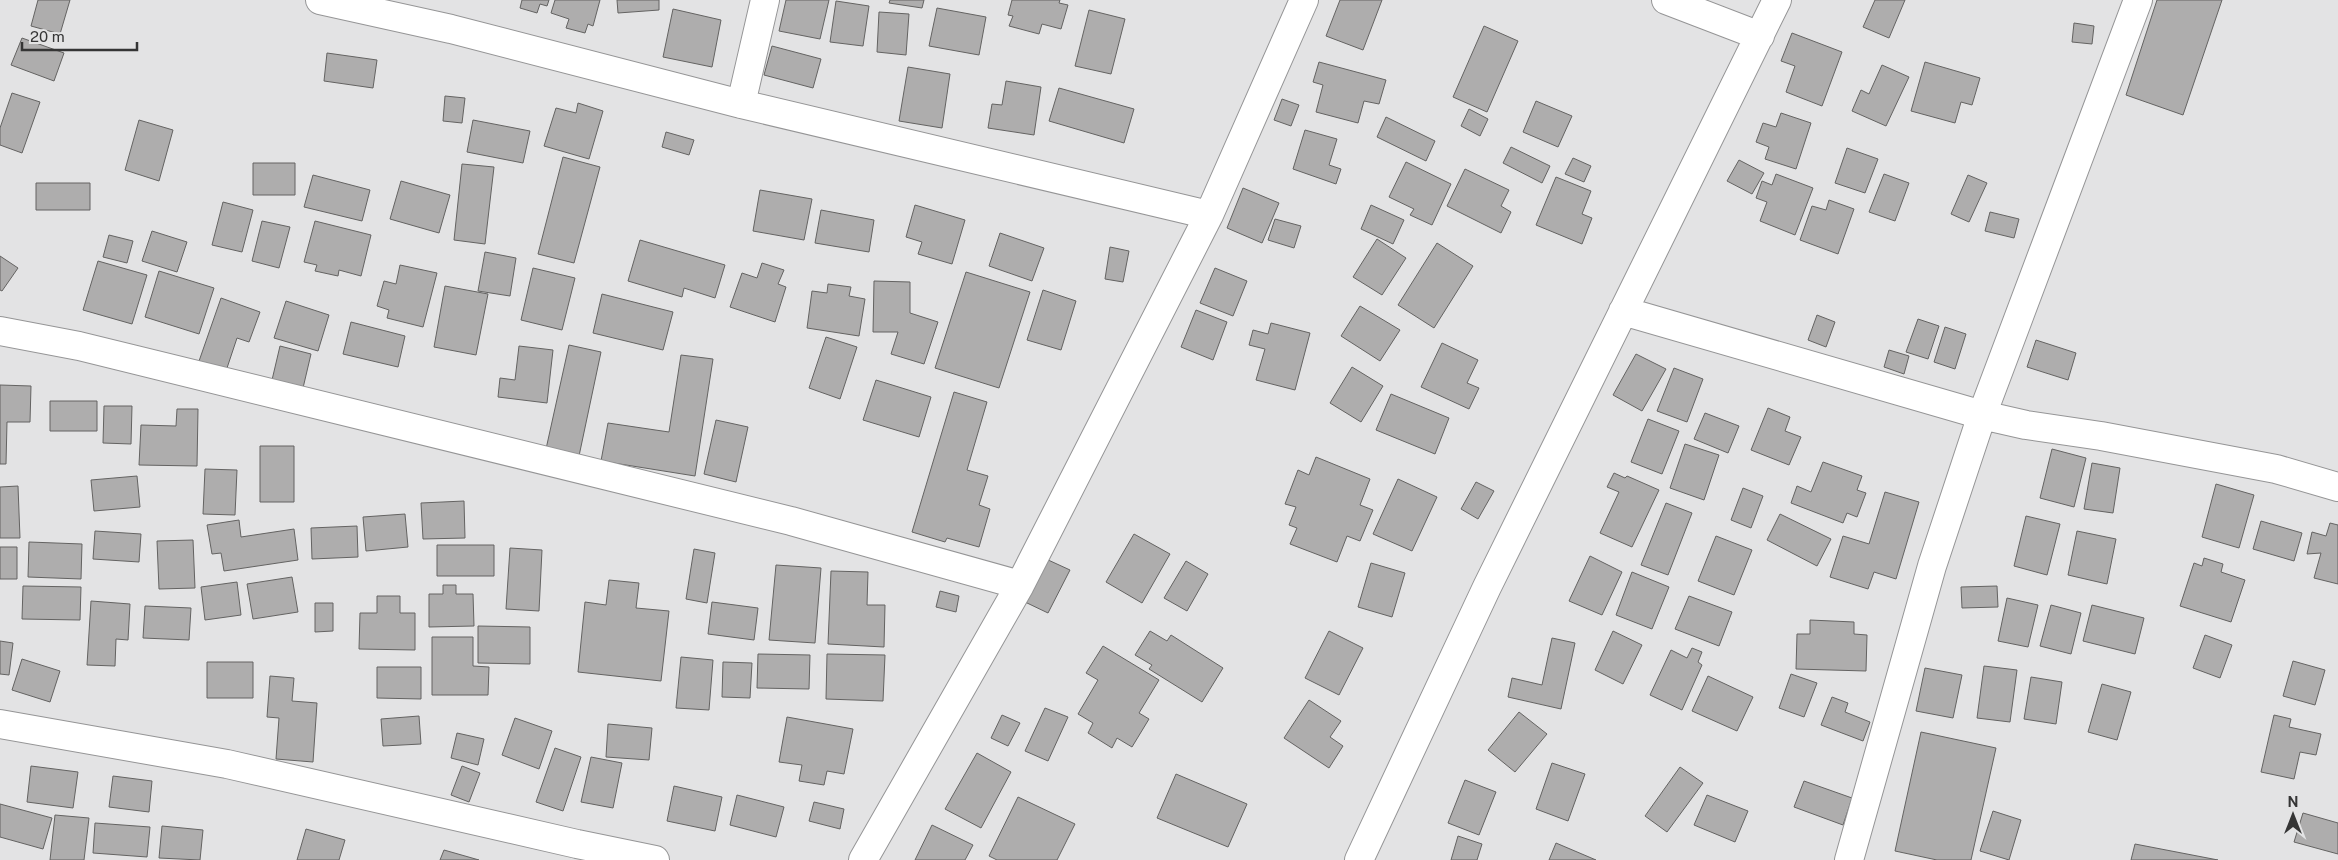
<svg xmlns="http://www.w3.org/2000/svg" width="2338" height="860" font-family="'Public Sans',sans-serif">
<rect width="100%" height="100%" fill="#e3e3e4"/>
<path fill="#aeadad" stroke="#646362" d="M38,0H70L60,34L31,26Z
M522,0H549L547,6L540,4L537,13L520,8Z
M555,0H600L593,26L588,24L585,33L566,28L569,19L551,13Z
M617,0H659V10L618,13Z
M786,0H829L820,39L779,31Z
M890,0H924L922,8L889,3Z
M1012,0H1060L1059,3L1068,5L1061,29L1042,24L1039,34L1009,26L1013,16L1008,15Z
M1340,0H1382L1363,50L1326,36Z
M1875,0H1905L1889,38L1863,27Z
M2157,0H2222L2183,115L2126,95Z
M836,1L869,6L863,46L830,42Z
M937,8L986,17L979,55L929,46Z
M673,9L721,20L712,67L663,57Z
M1089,10L1125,19L1111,74L1075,66Z
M879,12L909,14L906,55L877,52Z
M2074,23L2094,26L2092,44L2072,42Z
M1484,26L1518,41L1487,112L1453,97Z
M1792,33L1842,52L1822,106L1786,92L1795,66L1781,61Z
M22,38L64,53L54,81L11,65Z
M772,46L821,59L813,88L764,75Z
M327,53L377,60L373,88L324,81Z
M1319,62L1386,80L1379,104L1364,101L1358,123L1316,112L1323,85L1313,82Z
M1925,62L1980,78L1972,105L1961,102L1955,123L1911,111Z
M1882,65L1909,77L1886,126L1852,111L1861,90L1869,94Z
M908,67L950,74L942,128L899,121Z
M1006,81L1041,87L1034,135L988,128L992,104L1002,105Z
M1059,88L1134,109L1124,143L1049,121Z
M12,93L40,102L22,153L0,145V128Z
M445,96L465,98L462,123L443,121Z
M1282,99L1299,105L1291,126L1274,120Z
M1536,101L1572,116L1558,147L1523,132Z
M578,103L603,111L589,159L544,146L556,108L576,113Z
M1469,109L1488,119L1480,136L1461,126Z
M1781,113L1811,123L1796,169L1765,159L1769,147L1756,142L1763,123L1776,127Z
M1386,117L1435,141L1426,161L1377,137Z
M139,120L173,130L159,181L125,170Z
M473,120L530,131L523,163L467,152Z
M1305,130L1337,139L1329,165L1341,169L1336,184L1293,169Z
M666,132L694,140L689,155L662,147Z
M1511,147L1550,166L1542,183L1503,163Z
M1847,148L1878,159L1865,193L1835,183Z
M563,157L600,167L574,263L538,254Z
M1573,158L1591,166L1584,182L1565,174Z
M1739,160L1764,173L1752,194L1727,181Z
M1406,162L1451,184L1432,225L1410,215L1414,209L1389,197Z
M253,163H295V195H253Z
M462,164L494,167L485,244L454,240Z
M1465,169L1509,190L1501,206L1511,212L1501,233L1447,206Z
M1776,174L1813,188L1795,235L1760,221L1767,202L1756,198L1762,181L1772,185Z
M1884,174L1909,183L1895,221L1869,212Z
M313,175L370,190L362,221L304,207Z
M1968,175L1987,183L1969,222L1951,214Z
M1556,177L1591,191L1582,214L1592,218L1582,244L1536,225Z
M401,181L450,195L439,233L390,219Z
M36,183H90V210H36Z
M1243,188L1279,203L1262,243L1227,228Z
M760,190L812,199L804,240L753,231Z
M1829,200L1854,209L1838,254L1800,240L1812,206L1826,210Z
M223,202L253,210L242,252L212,245Z
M915,205L965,220L952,264L918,254L922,242L906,237Z
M1371,205L1404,220L1393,244L1361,229Z
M821,210L874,220L869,252L815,243Z
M1990,212L2019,219L2014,238L1985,231Z
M1275,219L1301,226L1294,248L1268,240Z
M262,221L290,227L279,268L252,261Z
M315,221L371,235L361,276L339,270L338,276L315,271L317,265L304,262Z
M152,231L187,242L177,272L142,261Z
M1000,233L1044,248L1032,281L989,266Z
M109,235L133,241L127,263L103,257Z
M1377,239L1406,258L1382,295L1353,277Z
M640,240L725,265L715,298L684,288L682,297L628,281Z
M1437,243L1473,266L1434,328L1398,305Z
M1110,247L1129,251L1123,282L1105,279Z
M485,252L516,258L510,296L478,291Z
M0,256L18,268L2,291L0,290Z
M98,261L147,275L132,324L83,310Z
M762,263L784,270L778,284L786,287L775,322L730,307L742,273L757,278Z
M400,265L437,273L423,327L387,318L389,310L377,306L384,281L396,284Z
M533,268L575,278L562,330L521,320Z
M1215,268L1247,281L1233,316L1200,303Z
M159,271L214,288L199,334L145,317Z
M966,272L1030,292L999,388L935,368Z
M874,281L910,282V313L938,322L924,364L891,354L898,332H873Z
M828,284L851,287L849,296L865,299L859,336L807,328L812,291L827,293Z
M445,286L488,294L476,355L434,347Z
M1043,290L1076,301L1061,350L1027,340Z
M602,294L673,312L663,350L593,333Z
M221,298L260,312L249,342L237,338L225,374L198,364Z
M286,301L329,315L318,351L274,338Z
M1360,306L1400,330L1380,361L1341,336Z
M1196,310L1227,322L1213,360L1181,347Z
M1817,315L1835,322L1826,347L1808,340Z
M1918,319L1939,326L1928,359L1906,352Z
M351,322L405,336L398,367L343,354Z
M1271,323L1310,333L1295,390L1256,380L1265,349L1249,345L1253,330L1268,334Z
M1945,327L1966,334L1955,369L1934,362Z
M826,337L857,347L840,399L809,388Z
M2036,340L2076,353L2068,380L2027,367Z
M1442,343L1478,360L1467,383L1479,388L1469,409L1421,387Z
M569,345L601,352L579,456L546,449Z
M280,346L311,354L303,388L272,380Z
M519,346L553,350L547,403L498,397L500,378L515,380Z
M1889,350L1909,356L1904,374L1884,367Z
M1636,354L1666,369L1642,411L1613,395Z
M681,355L713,359L695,476L601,461L608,423L669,432Z
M1352,367L1383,386L1361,422L1330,403Z
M1674,368L1703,379L1687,422L1657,411Z
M876,380L931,397L919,437L863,420Z
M0,385L31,386L30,422H7L6,464H0Z
M954,392L987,402L967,470L988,476L979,505L990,509L979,547L947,538L945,542L912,532Z
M1391,394L1449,418L1435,454L1376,430Z
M50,401H97V431H50Z
M104,406H132L131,444L103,443Z
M1768,408L1790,417L1785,431L1801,437L1789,465L1751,450Z
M177,409H198L197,466L139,465L141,425L176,426Z
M1705,413L1739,426L1728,453L1694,439Z
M1648,419L1679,431L1662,474L1631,462Z
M716,420L748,427L736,482L704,474Z
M1685,444L1719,455L1704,500L1670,488Z
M260,446H294V502H260Z
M2052,449L2086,458L2074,507L2040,498Z
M1316,457L1370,479L1360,505L1373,510L1360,541L1347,536L1337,562L1290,544L1297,528L1289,525L1296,507L1285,504L1298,470L1309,475Z
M1823,462L1862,476L1857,490L1866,493L1857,517L1847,513L1843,523L1791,503L1797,486L1811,492Z
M2092,463L2120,468L2113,513L2084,509Z
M205,469L237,470L235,515L203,514Z
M1614,473L1625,478L1627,476L1659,490L1632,547L1600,533L1619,492L1607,487Z
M137,476L140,507L94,511L91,480Z
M1398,479L1437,497L1412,551L1373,534Z
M1476,482L1494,491L1478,519L1461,509Z
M2216,484L2254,495L2239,548L2202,537Z
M18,486L20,538H0V487Z
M1743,488L1763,496L1751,528L1731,520Z
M1885,492L1919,502L1896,579L1874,572L1868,589L1830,577L1843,536L1869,544Z
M464,501L465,538L423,539L421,503Z
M1666,503L1692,513L1668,575L1641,565Z
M405,514L408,547L366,551L363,517Z
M1780,514L1831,539L1817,566L1767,540Z
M2026,516L2060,524L2047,575L2014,566Z
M239,520L241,537L294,529L298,560L224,571L221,553L212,554L207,525Z
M2261,521L2302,533L2294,561L2253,549Z
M2330,523L2338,525V584L2314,578L2321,553L2307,554L2312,532L2326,536Z
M357,526L358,557L312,559L311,528Z
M95,531L141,534L139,562L93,559Z
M2077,531L2116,539L2107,584L2068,575Z
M1134,534L1170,554L1142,603L1106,582Z
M1716,536L1752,550L1734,595L1698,581Z
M193,540L195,588L159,589L157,541Z
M29,542L82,544L81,579L28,577Z
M437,545H494V576H437Z
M0,547H17V579H0Z
M510,548L542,550L539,611L506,609Z
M694,549L715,553L707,603L686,599Z
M1590,556L1622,572L1602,615L1569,601Z
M2204,558L2223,564L2221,572L2245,580L2231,622L2180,606L2194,563L2202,566Z
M1046,559L1070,570L1048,613L1025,602Z
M1186,561L1208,574L1187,611L1164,598Z
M1371,563L1405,573L1392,617L1358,607Z
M776,565L821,568L815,643L769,640Z
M831,571L868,572L867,605H885L884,647L828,644Z
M1632,572L1669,587L1652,629L1616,615Z
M292,577L298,612L253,619L247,584Z
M609,580L639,583L636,608L669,611L661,681L578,672L585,602L606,605Z
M237,582L241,615L205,620L201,587Z
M443,585H456V594H473L474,626L429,627V594H443Z
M23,586L81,587L80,620L22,619Z
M1997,586L1998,607L1962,608L1961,587Z
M940,591L959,596L956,612L936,607Z
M377,596H400V613H415V650L359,649L360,613H377Z
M1689,596L1732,612L1719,646L1675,629Z
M2007,598L2038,605L2028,647L1998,641Z
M91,601L130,604L128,640L116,639L115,666L87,665Z
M712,602L758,608L754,640L708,634Z
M315,603H333V631L315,632Z
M2051,605L2081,613L2071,654L2040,646Z
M2092,605L2144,618L2135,654L2083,641Z
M145,606L191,608L189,640L143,638Z
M1810,620L1854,622V634L1867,635L1866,671L1796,669L1797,634H1810Z
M478,626L530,627V664L478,663Z
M1150,631L1167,641L1171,635L1223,668L1202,702L1149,669L1152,665L1135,655Z
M1329,631L1363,648L1339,695L1305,678Z
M1613,631L1642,645L1623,684L1595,670Z
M2205,635L2232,645L2220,678L2193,668Z
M432,637H473V666L489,667L488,695H432Z
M1552,638L1575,643L1561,709L1508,697L1512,678L1542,685Z
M0,641L13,643L9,675L0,674Z
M1103,646L1159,680L1139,713L1149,719L1132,747L1117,738L1112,748L1088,733L1093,723L1078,714L1098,680L1086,673Z
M1692,648L1702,652L1698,662L1702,665L1682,710L1650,695L1671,650L1687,658Z
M758,654L810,655L809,689L757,688Z
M827,654L885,655L883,701L826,699Z
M681,657L713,660L709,710L676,708Z
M22,659L60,671L50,702L12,690Z
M2293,661L2325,670L2315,705L2283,696Z
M207,662H253V698H207Z
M723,662L752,663L750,698L722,697Z
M1984,666L2017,670L2010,722L1977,718Z
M377,667H421V699L377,698Z
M1925,668L1962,675L1953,718L1916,711Z
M1791,674L1817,683L1804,717L1779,708Z
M270,676L294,678L292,701L317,703L313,762L276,759L279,718L267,717Z
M1708,676L1753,697L1737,731L1692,711Z
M2031,677L2062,682L2056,724L2024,719Z
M2102,684L2131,692L2117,740L2088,732Z
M1832,697L1848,703L1845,712L1870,722L1863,741L1821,725Z
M1309,700L1341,721L1330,737L1343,746L1329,768L1284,738Z
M1045,708L1068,717L1048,761L1025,751Z
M1519,712L1547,734L1515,772L1488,750Z
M1002,715L1020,723L1008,746L991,738Z
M2274,715L2291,719L2289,727L2321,734L2316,755L2300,752L2294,779L2261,772Z
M419,716L421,744L383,746L381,719Z
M787,717L853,729L844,774L827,771L824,785L799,781L802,765L779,762Z
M515,718L552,731L539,769L502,755Z
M608,724L652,728L649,760L606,757Z
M1921,732L1996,748L1971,860H1937L1895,851Z
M457,733L484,739L478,765L451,758Z
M555,748L581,757L563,811L536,802Z
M977,753L1011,772L981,828L945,809Z
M591,757L622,763L613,808L581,802Z
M1552,763L1585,774L1568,821L1536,809Z
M31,766L78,772L73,808L27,802Z
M462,766L480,773L469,802L451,795Z
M1680,767L1703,783L1667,832L1645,816Z
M1176,774L1247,804L1228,847L1157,818Z
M113,776L152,781L149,812L109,807Z
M1465,780L1496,792L1479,835L1448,823Z
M1804,781L1852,798L1843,825L1794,807Z
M674,786L722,797L715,831L667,821Z
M737,795L784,807L776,837L730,825Z
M1707,795L1748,811L1735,842L1694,825Z
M1018,797L1075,824L1057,860H997L989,856Z
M814,802L844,809L840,829L809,821Z
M0,804L52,818L43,849L0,837Z
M1993,811L2021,820L2009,860L1980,851Z
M2303,813L2338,823V854L2294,842Z
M55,815L89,818L84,860H50Z
M95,823L150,827L147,857L93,853Z
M932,825L973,845L965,860H915Z
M162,826L203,830L200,860L159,858Z
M306,829L345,840L339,860H297Z
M1458,836L1482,844L1477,860H1451Z
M1556,843L1596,860H1549Z
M2135,844L2218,860H2131Z
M444,850L479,860H440Z"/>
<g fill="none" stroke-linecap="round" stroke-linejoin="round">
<defs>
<path id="minor" d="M320,0L451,29L741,104L1209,215
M1666,0L1760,36
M741,104L765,0
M1623,311L1982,415L2026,425L2101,436L2276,469L2338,487
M0,331L79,346L791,521L1020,585
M0,724L227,764L577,844L655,860
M863,860L1020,585L1209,215L1304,0
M1359,860L1487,587L1777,0
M1849,860L1932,566L1982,415L2138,0"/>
</defs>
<use href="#minor" stroke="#959596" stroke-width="30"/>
<use href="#minor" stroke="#fff" stroke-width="28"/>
</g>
<g transform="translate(2293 815)" stroke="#e3e3e4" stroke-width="4" paint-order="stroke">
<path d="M0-4L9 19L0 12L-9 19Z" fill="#353535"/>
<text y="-8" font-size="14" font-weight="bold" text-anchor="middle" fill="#353535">N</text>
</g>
<path d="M22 42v8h115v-8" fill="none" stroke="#353535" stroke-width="2.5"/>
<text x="30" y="42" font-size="15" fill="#353535" stroke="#e3e3e4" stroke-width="4" paint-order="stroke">20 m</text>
</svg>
